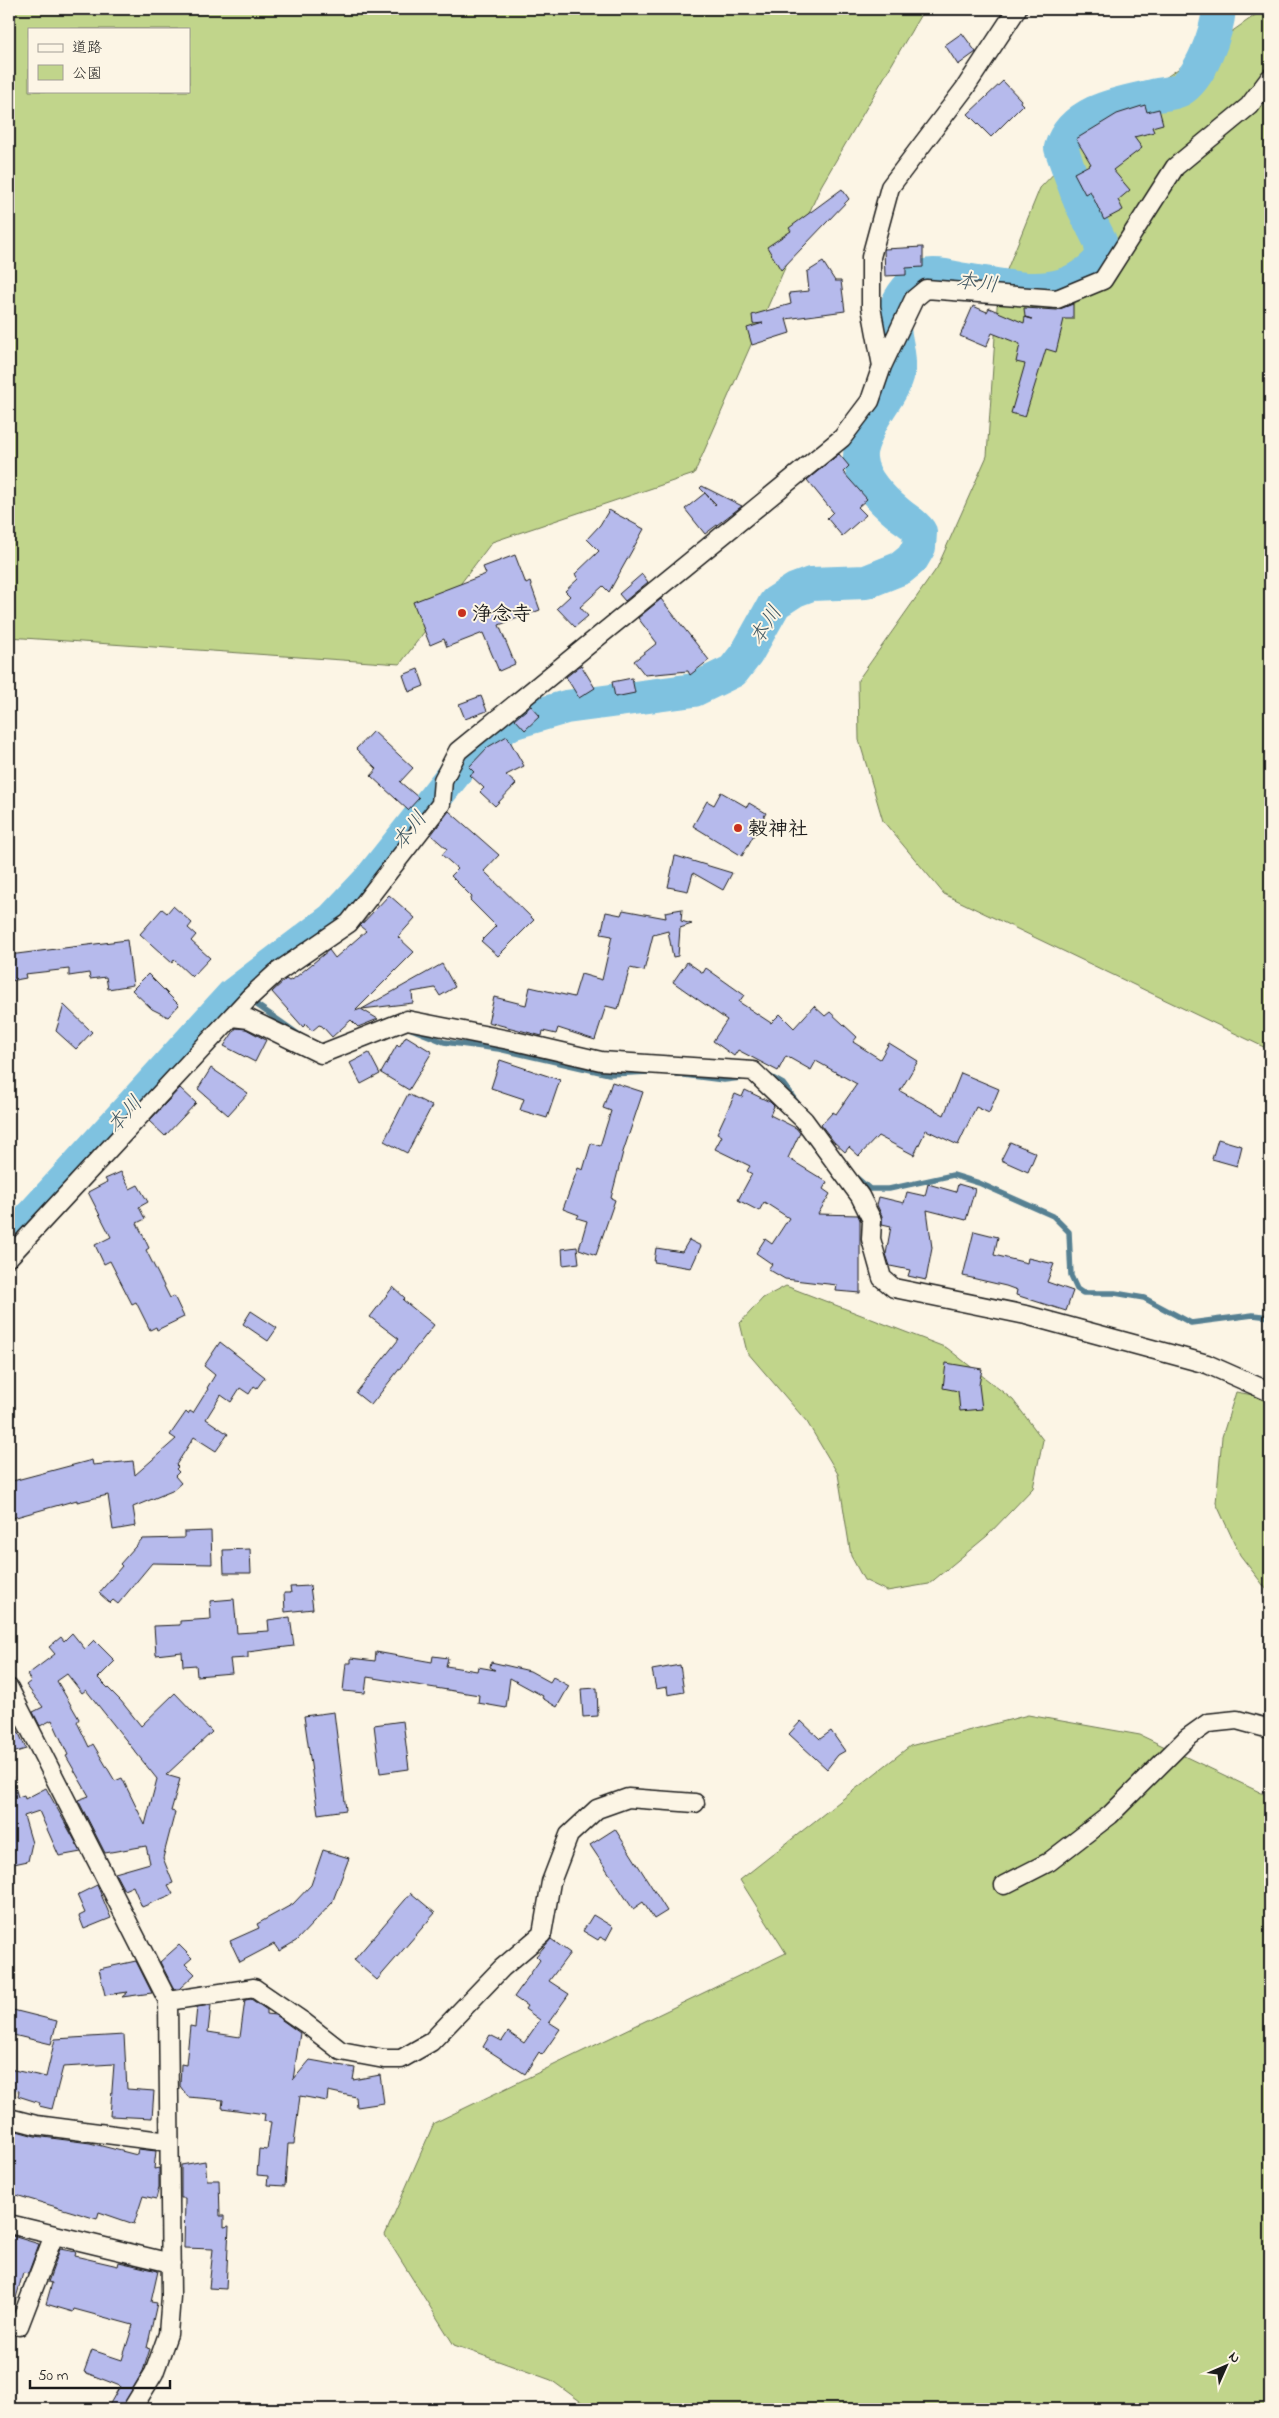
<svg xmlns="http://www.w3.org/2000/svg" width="1279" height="2418" font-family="'Indie Flower','Klee One',sans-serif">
<rect width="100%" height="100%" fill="#fcf5e5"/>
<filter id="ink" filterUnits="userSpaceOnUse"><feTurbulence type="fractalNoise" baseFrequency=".02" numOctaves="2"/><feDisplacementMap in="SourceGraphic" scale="10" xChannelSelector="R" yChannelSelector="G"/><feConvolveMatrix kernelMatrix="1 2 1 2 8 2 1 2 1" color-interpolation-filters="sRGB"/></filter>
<g filter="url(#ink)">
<path fill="#c1d58b" stroke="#6e7854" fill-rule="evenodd" d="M9,9H924L821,186L694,474L492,542L400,664L9,637ZM29,29H189V91H29Z
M1264,9H1270V1050L944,894L883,821L859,740L858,680L937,568L987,456L998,292L1040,188L1105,120Z
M786,1286L947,1348L1013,1400L1043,1440L1033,1488L987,1536L929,1584L887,1591L864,1580L851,1556L838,1474L807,1422L747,1352L740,1323L763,1298Z
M1236,1392L1270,1398V1594L1240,1555L1216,1503L1222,1437Z
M1028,1715L1140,1735L1270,1797V2409H591L551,2380L454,2345L385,2235L434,2123L786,1953L740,1880L910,1746Z"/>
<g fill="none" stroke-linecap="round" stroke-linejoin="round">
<path stroke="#578092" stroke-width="5.5" d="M233,995L257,1005L301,1036
M409,1028L444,1042L499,1049L609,1074L649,1072
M676,1074L724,1080L741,1078
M767,1075L783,1084L798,1104
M857,1178L870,1189H889L953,1175L979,1183L1053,1216L1069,1232L1071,1276L1077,1289L1083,1293H1115L1144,1298L1191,1323L1253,1315L1270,1317"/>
<path stroke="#7fc2e0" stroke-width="34" d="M9,1241L233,995L333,919L368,882L477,745L511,723L566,707L694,690L733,671L747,653L775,603L795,590L811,584L866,582L901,568L912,559L919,547L920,532C912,521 907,521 898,513C882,500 861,479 860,458C859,450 865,436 868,429C875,411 889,397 896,379C906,354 886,330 897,305C903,293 912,281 925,276C935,273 949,277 959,279C1013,286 1063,306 1103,257L1100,241L1080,201L1061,148C1073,109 1123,103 1157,95C1164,94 1174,93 1180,90C1201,78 1217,32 1219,9"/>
</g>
<path fill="#b6baec" stroke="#1c1c1c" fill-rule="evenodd" d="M962,33L976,52L958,65L945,45Z
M1003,81L1021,100L1020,102L1023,105L991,137L968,114Z
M1145,105L1147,112L1159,109L1163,124L1152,127L1154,132L1134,137L1142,148L1113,170L1130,190L1118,200L1123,210L1104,220L1090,191L1085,194L1074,173L1091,164L1076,139L1117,114Z
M842,189L849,199L781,270L767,247L791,231L789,228Z
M923,247V267L906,268V275L885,276L884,249Z
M823,262L835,281H841L845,311L786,319L790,333L752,345L747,328L763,323L753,324L752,315L791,304L789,293L809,291L807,272Z
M1073,304V319H1064L1056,352L1046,349L1025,417L1011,413L1025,364L1016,362L1020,344L992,333L986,347L960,336L973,306L987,312L989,308L1024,323L1025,317L1032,319L1025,317L1024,308L1057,310Z
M839,454L849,466L843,472L867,499L858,507L866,515L842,536L827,518L833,512L807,480Z
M702,486L742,506L705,534L685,509L705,493L715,505L716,504L700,488Z
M609,510L644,529L609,592L603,586L580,607L588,616L575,627L557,608L570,596L565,591L578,579L575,574L599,551L587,539L600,525Z
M515,555L526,584L530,582L540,610L499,625L515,664L499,671L483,633L447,647L444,639L430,645L413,602L486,574L483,567Z
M642,574L648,582L625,601L619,594Z
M661,599L709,660L690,675L688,671L645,675L634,661L657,643L638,618Z
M581,665L595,688L579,698L566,677Z
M418,669L424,686L409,692L403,675Z
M632,678L635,693L615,697L612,682Z
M481,696L487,711L465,719L459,704Z
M531,706L540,716L525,730L515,719Z
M373,731L413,768L400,782L419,798L408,810L371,776L377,769L356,749Z
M507,736L524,766L506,775L516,784L495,806L480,792L484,788L470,775L474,772L469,767L488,747Z
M721,792L747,807L749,803L766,813L742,856L693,826L707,801L714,805Z
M449,811L499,855L484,871L534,920L498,956L481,941L496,926L470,900L472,897L451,876L458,869L442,855L447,849L431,835Z
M675,856H676L732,873L723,890L693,873L688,891L668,887Z
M389,895L415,918L398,937L414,952L355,1011L361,1009L378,1019L358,1027L351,1020L332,1037L322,1026L319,1025L312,1031L306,1024L303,1027L272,992L286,979L289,981L296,977L329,950L335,958L366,931L360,926Z
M173,906L192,923L188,928L196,935L191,941L210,958L192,977L174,960L172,963L140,934L162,909L167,913Z
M682,909L681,921L692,924L680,928L678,956L673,957L668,931L653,935L644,971L630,968L618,1009L606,1006L595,1040L558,1028L556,1034L543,1031L542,1036L488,1022L494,997L526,1005L530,987L574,997L581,974L602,980L612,936L601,934L606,912L621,915L623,910L666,918L665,912Z
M127,940L133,985L108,989L106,977L90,979L89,973L69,976V969L25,974L26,978L10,981L9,955Z
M687,962L703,973L706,968L744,995L739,1002L771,1023L780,1014L794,1028L814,1006L825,1016L830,1012L857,1037L853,1042L880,1059L889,1043L918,1061L900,1091L944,1115L961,1073L999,1089L989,1113L976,1107L958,1145L926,1130L914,1155L878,1136L859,1156L849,1147L845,1152L834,1142L821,1125L833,1112L836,1114L857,1084L816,1061L811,1070L786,1056L778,1071L738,1050L734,1056L713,1041L727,1020L673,982Z
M442,964L455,987L440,996L435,988L412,992L413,1003L362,1009Z
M148,974L179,1005L168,1017L152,1009L132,990Z
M64,1005L92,1032L76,1049L56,1031Z
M236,1028L246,1029L266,1040L255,1062L224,1046Z
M406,1036L432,1052L409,1090L381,1073L397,1045L399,1047Z
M369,1053L380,1074L361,1084L350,1063Z
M500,1060L560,1080L547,1118L520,1110L524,1099L491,1088Z
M211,1068L248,1093L228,1115L198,1089Z
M612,1082L643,1092L623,1152L611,1198L615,1200L596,1255L579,1249L587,1221L577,1218L579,1215L563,1209L578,1168L583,1170L591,1143L600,1146L611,1111L603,1108Z
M180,1088L196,1103L165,1136L149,1121Z
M745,1090L770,1102L774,1106L770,1115L796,1128L800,1133L788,1158L827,1182L823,1189L830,1194L818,1214L858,1215L860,1220V1293L836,1291L837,1285L785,1279L768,1269L772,1264L756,1253L765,1239L772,1244L789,1218L764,1202L759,1211L738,1200L752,1174L747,1171L750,1166L715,1149L722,1136L717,1133L735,1094L742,1097Z
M408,1094L432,1106L407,1153L384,1141Z
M1218,1139L1242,1146L1237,1166L1212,1159Z
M1010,1142L1036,1153L1028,1172L1001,1160Z
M121,1172L130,1189L138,1185L148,1202L139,1207L145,1219L137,1223L149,1248L146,1250L170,1298L174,1296L184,1317L157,1330L156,1327L150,1330L136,1302L132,1304L110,1261L104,1264L95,1245L111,1237L88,1192L107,1182L105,1179Z
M928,1184L956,1192L958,1184L975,1189L966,1220L927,1210L932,1248L926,1280L908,1276L910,1270L890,1266L886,1254L891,1226L882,1224V1216L877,1205L879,1197L904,1203L907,1192L925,1196Z
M974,1231L998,1237L994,1255L1027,1263L1028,1258L1054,1264L1047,1282L1073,1291L1066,1311L1016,1295L1017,1290L1006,1286L963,1276Z
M689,1240L701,1246L691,1268L654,1262L656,1248L682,1252Z
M577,1247L579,1263L563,1265L562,1249Z
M393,1287L405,1298L403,1300L434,1325L371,1405L356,1393L399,1339L370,1317Z
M251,1311L277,1328L268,1341L243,1324Z
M220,1342L265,1377L257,1388L254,1386L249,1394L240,1388L231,1402L221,1395L206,1419L228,1434L216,1451L194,1437L176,1465L178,1467L176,1469L179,1472L175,1476L181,1483L172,1491L133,1507L136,1526L113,1530L108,1495L77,1502V1500L9,1519V1482L92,1460L93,1465L133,1461L135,1475L176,1439L170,1435L186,1412L188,1414L190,1411L193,1413L208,1389L207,1388L215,1375L204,1366Z
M946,1363L982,1369L979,1385L982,1409L960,1411L958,1391L943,1388Z
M211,1531L212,1564L152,1563L118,1604L113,1600L110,1603L99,1593L122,1566L120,1564L142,1539L184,1538V1532Z
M250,1549L251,1573H224L223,1550Z
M310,1586L313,1609L285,1612L284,1593H291L290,1587Z
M234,1599L237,1633L269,1631L268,1620L290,1617L294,1646L248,1652V1658L230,1659L232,1673L197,1676L196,1665L183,1666L182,1652L156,1655L154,1626L180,1625V1621L211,1619L210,1601Z
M72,1633L85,1649L94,1640L115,1661L98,1678L121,1701L141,1726L175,1693L212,1732L166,1775L180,1779L171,1811L175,1812L163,1858L173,1883L168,1885L173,1894L142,1907L133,1886L124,1890L115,1873L150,1863L146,1846L105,1853L78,1800L89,1796L66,1756L68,1755L52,1720L40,1726L33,1712L43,1707L26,1685L31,1681L27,1675L55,1654L49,1647L61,1637L64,1641ZM67,1674L82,1693L86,1690L157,1779L145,1825L122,1778L115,1781L93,1744L89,1747L77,1722L79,1719L57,1681Z
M376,1652L432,1662L433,1656L448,1658L446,1666L477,1671L478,1667L495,1670L490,1667L491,1662L530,1671L550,1682L553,1677L569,1686L557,1707L542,1698L543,1696L510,1678L506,1708L478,1703L479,1695L367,1677L365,1693L343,1691L346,1663H351V1658L375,1661Z
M680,1665L684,1692L668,1695L667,1687L656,1689L652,1670Z
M597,1688L598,1716L583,1717L581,1689Z
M9,1711L26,1749L9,1754Z
M334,1712L346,1810L318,1814L304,1716Z
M403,1721L409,1769L380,1773L374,1725Z
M801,1721L820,1739L831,1731L845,1751L838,1755L827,1769L789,1734Z
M12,1777L18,1797L24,1795L25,1799L46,1788L81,1852L59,1856L39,1811L24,1816L32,1843L28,1861L9,1865V1778Z
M615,1829L667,1911L654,1919L643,1902L633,1909L590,1845Z
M323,1850L349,1858L332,1903L296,1941L279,1951L274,1944L240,1962L230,1941L259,1928L257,1924L293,1904L311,1885Z
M97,1885L111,1918L84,1929L79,1916L85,1913L77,1895Z
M411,1893L435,1913L377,1980L354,1960Z
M593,1915L613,1927L606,1940L600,1937L598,1940L583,1931Z
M551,1939L570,1953L549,1981L569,1994L549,2022L560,2029L542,2055L539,2052L525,2074L483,2047L490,2035L502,2041L508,2032L524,2043L540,2020L525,2009L527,2006L514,1997L540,1960L536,1956Z
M179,1945L192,1958L185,1964L195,1974L179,1989H174L160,1962Z
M136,1961L152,1993L122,1997L128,1992L105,1995L99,1969Z
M251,1999L267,2010V2014L275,2015L300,2033L293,2080L310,2060L355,2068L353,2080L380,2075L384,2103L357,2107L356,2097L328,2091L327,2101L300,2096L294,2144H288L285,2186L267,2185L268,2176L257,2175L259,2149L267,2150L271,2122L264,2121L265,2114L222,2108L223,2100L188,2097L180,2086L181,2064L186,2065L190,2026L195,2027L197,2007L211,2005L208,2032L240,2037L245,2000Z
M9,2009L57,2021L51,2044L9,2034Z
M124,2035L127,2089L154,2091L152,2118L110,2116L114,2064L63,2067L52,2109L39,2106L40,2103L18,2096L19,2091L9,2089V2069L46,2077L55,2039Z
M9,2129L35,2136L90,2143L137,2155L138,2149L156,2151L154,2169L159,2168V2187L156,2199L143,2196L134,2224L99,2212L97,2219L9,2193Z
M205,2161L207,2180H219L220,2216H224V2227L229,2226L226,2289L209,2288L213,2249L184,2248L185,2198H181V2165Z
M9,2235L39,2244L28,2274L23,2273L13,2309H9Z
M60,2249L76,2252L75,2256L118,2266L119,2262L158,2271L151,2302L157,2303L147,2348L150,2349L143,2371L121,2409H107L120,2386L84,2372L92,2350L122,2360L133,2325L74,2309L73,2312L46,2304L52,2283L48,2282Z"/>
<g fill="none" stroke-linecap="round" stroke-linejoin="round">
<defs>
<path id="minor" d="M882,366L871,307V257L890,187L965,88L1017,9
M232,1017L249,1019L321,1054L407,1020L519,1042L601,1061L753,1071L804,1120L860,1196L872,1220L871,1239L882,1278L894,1288L1026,1315L1207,1364L1270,1392
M9,1257L250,997L276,973L349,923L441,804L443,780L458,751L842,438L870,401L882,366L914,299L926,289L1057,299L1103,280L1175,167L1249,106L1270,78
M9,1688L168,2001L171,2296L168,2334L154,2373L132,2409
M1004,1885L1049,1862L1110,1815L1187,1738L1208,1723L1237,1720L1270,1729
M168,2001L254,1988L305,2023L341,2051L384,2059H401L431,2042L502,1968L542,1934L551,1882L569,1835L597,1809L628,1798L695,1803
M9,2118L36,2125L169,2142
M9,2224L171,2263
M9,2323L19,2326L54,2235"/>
</defs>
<use href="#minor" stroke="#1c1c1c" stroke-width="21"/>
<use href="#minor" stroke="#fcf5e5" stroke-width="18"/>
</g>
</g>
<g fill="#c8321e" stroke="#fcf5e5" stroke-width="2">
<circle cx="462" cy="613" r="5"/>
<circle cx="738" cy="828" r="5"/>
</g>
<g text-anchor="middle" stroke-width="4" stroke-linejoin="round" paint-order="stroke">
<g font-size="20" font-weight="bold" fill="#1c1c1c" stroke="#fcf5e5" text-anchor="start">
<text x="472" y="620">浄念寺</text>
<text x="748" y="835">穀神社</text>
</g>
<g font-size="21" font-style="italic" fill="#3f5661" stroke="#fcf5e5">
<text transform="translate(977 282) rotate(7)" y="7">本川</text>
<text transform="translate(765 625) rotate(-57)" y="7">本川</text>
<text transform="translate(409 830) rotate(-52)" y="7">本川</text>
<text transform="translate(124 1114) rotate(-48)" y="7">本川</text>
</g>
</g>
<rect width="1279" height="2418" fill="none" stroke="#fcf5e5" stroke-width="30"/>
<rect x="15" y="15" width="1249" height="2388" fill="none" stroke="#1c1c1c" stroke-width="2" filter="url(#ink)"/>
<rect x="28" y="28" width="162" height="65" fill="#fcf5e5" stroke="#a29e95"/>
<rect x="38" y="44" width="25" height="8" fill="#fcf5e5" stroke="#a29e95"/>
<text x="72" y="52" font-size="15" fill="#1c1c1c">道路</text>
<rect x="38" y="65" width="25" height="15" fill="#c1d58b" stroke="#a29e95"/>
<text x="72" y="78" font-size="15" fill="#1c1c1c">公園</text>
<g transform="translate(1226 2366) rotate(45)" stroke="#fcf5e5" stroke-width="4" paint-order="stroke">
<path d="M0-4L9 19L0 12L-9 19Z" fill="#1c1c1c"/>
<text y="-8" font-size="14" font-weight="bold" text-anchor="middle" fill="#1c1c1c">N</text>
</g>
<path d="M30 2380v8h140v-8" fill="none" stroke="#1c1c1c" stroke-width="2.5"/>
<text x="38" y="2380" font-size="15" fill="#1c1c1c" stroke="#fcf5e5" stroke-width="4" paint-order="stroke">50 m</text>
</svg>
